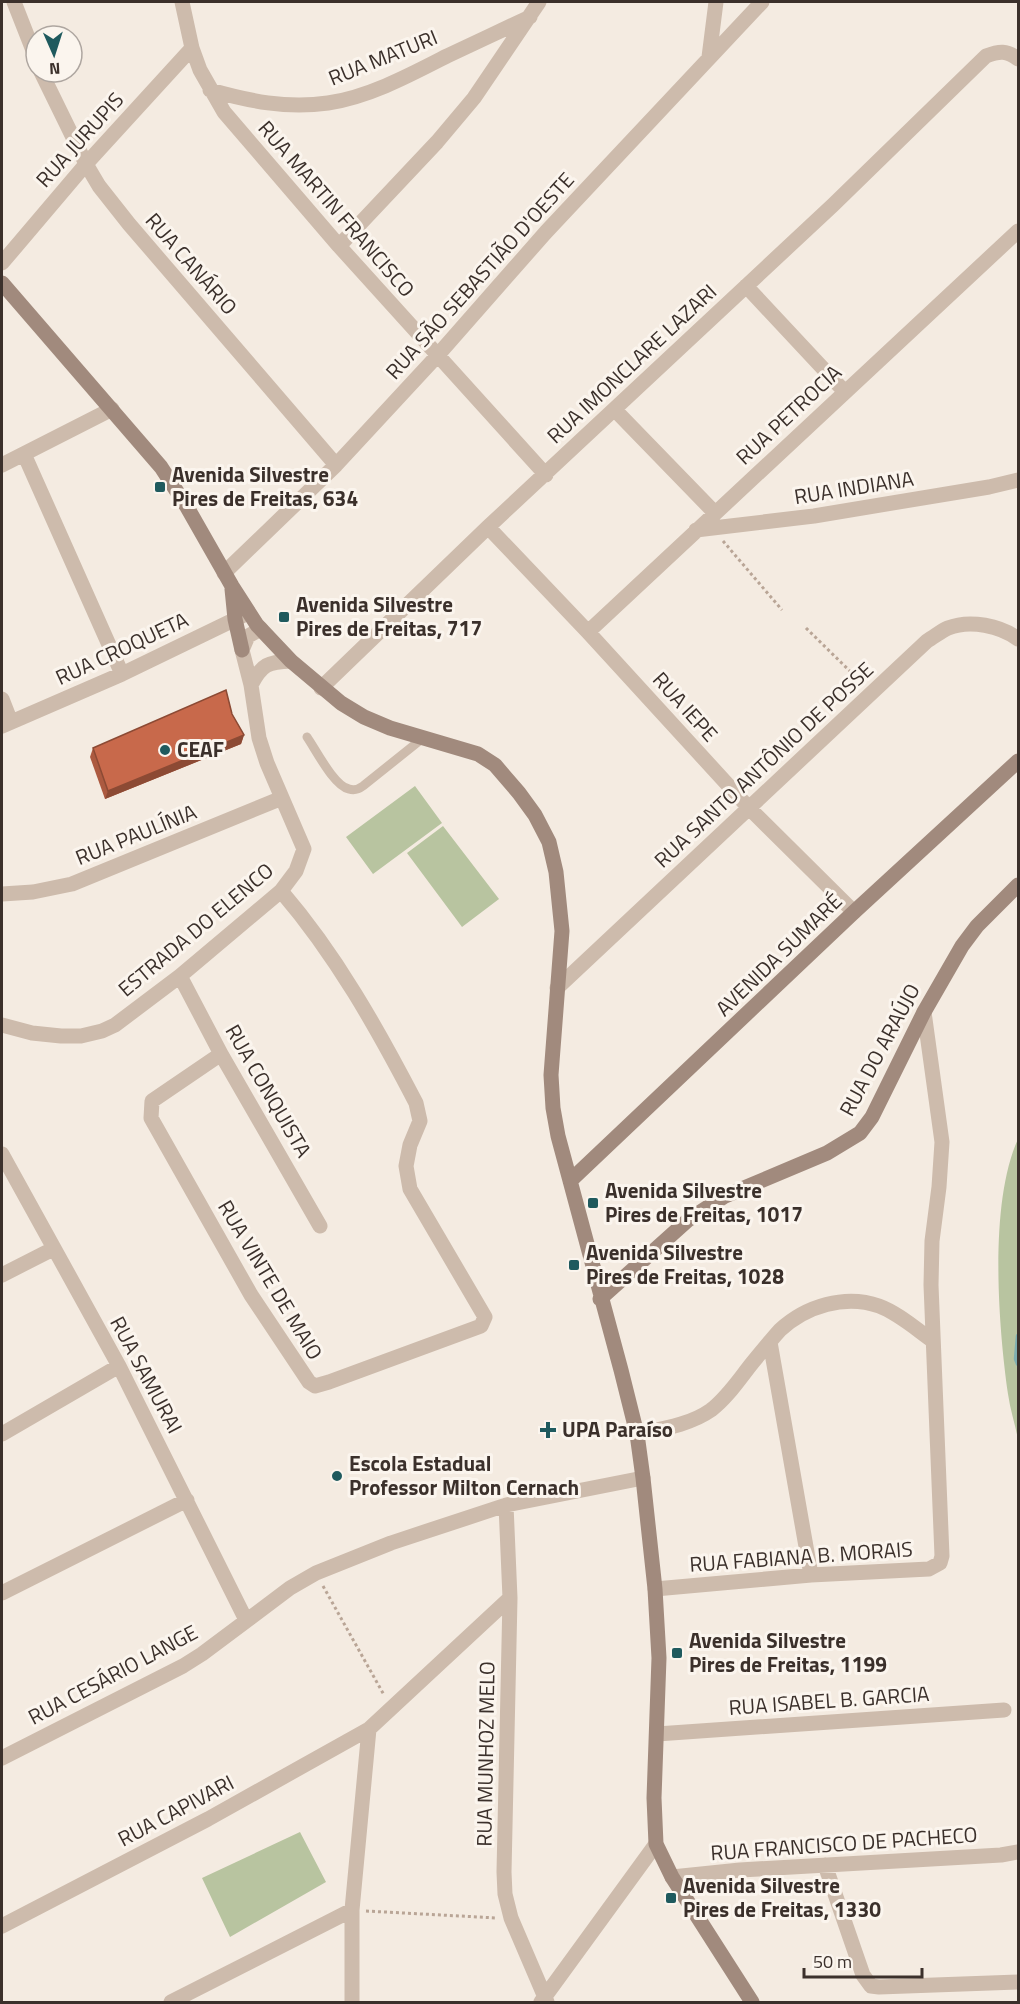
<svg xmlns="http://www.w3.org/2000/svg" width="1020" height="2004" font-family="'Titillium Web',sans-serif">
<rect width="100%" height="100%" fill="#f4ebe1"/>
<path fill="#b8c4a0" d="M415,786L442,823L373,874L346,837Z
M443,826L499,899L462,927L407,853Z
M1018,1139V1439C1015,1424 1010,1409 1008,1394C998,1324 989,1203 1018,1139Z
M300,1832L326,1882L230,1937L202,1878Z"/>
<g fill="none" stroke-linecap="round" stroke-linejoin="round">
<path stroke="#7fb0b2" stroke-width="4.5" d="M1018,1336L1016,1359L1018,1364"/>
<path stroke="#b9a596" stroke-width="3" stroke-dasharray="3 3" stroke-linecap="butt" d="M723,541L782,610
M806,628L862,683
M323,1586L384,1695
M366,1911L497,1918"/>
<path stroke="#cdbbac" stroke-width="9" d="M307,737C316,750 334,786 349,789C355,791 359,789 363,786L423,738"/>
<path stroke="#cdbbac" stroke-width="15" d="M14,2L36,58
M182,2L192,48L200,70L224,112L339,246L546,475
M709,57L716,2
M41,72L86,164L99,186L129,224L336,465
M210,90C249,101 286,109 328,103C369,97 410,75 447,56C475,43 502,30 530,17
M339,246L437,142L474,98L539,2
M2,263L86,164L192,48
M746,286L845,392
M615,410L714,512
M24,454L122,674
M2,465L112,409
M488,527L588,632L749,808L854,912
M696,530L814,516L989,487L1018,480
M224,573L336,465L437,356L546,232L762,2
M588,632C731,497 875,365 1018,231
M251,685C262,664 268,662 291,661
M321,688L488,527L833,205L986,56C999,51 1007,50 1018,59
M2,699L11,722
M2,726L122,674L246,614
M2,894L33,892L72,884L282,798
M180,976L221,1054L320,1226
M557,988L927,641C934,637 941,631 948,628C970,619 1001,626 1018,639
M2,1025L32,1033L61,1036H81L102,1031L115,1025L180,976L281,891L296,871L304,849L267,763L259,738L251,685L242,650L248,636L261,629
M221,1054L152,1101L151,1118L251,1295L309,1382L315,1386L329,1382L481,1326L485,1317L410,1189L406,1166L410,1145L420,1121L416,1103C377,1028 336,955 281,891
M2,1154L119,1366L246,1620
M2,1275L53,1249
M770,1342L811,1575
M2,1434L119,1366
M637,1434C661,1429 690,1425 711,1410C728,1397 740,1378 753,1362C762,1351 771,1340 780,1330C806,1306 845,1294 879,1306C898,1313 916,1329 933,1341
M506,1505L510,1598L504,1872L505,1894L511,1918L547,2002
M655,1589L811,1575L929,1569L940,1563L942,1556L931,1285L932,1241L939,1187L942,1142L924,1012
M2,1593L187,1500
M657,1734L1004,1710
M2,1758L183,1666L202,1654L290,1588L316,1573L391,1543L506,1505L643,1478
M825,1865L863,1975L871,1986L879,1987L1018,1982
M672,1877L740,1870L1001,1855L1018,1852
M2,1926L208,1819L369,1729L510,1598
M171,2002L352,1910
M352,2002V1910L369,1729
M541,2002L656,1844"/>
<path stroke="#a18a7d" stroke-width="15" d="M2,283L161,467L187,507L232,586L257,625L291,661L341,703L364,717L390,728L478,754L495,765L519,793L535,815L549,842L556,872L562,931L551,1075L553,1108L558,1136L621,1370L637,1434L643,1478L655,1589L659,1658L654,1798L656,1844L672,1877L752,2002
M232,589L235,619L242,650
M570,1181L854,912L1018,761
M600,1299L688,1220L725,1196L827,1153L860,1133L872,1117L924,1012L962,946L977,926L1018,885"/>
</g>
<path fill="#ac5a40" d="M232,714L244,735L241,744L105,799L90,757L93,748Z"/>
<path fill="#8c4a34" d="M244,735L241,744L105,799L108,791Z"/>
<path fill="#c8694b" stroke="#8c4a34" stroke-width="1.5" d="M226,690L232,714L244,735L108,791L93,748Z"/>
<g fill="#1f5a5e" stroke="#fbf5ee" stroke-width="2">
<rect x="154" y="481" width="12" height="12" rx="3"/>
<rect x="278" y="611" width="12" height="12" rx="3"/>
<circle cx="165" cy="750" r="6"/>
<rect x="587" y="1197" width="12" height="12" rx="3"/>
<rect x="568" y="1259" width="12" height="12" rx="3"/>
<path d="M545 1421h6v6h6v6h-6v6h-6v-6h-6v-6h6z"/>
<circle cx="337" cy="1476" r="6"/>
<rect x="671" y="1647" width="12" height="12" rx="3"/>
<rect x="665" y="1892" width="12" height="12" rx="3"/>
</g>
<g text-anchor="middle" stroke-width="6" stroke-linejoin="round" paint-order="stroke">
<g font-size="21" fill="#3b302b" stroke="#fbf5ee">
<text transform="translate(383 58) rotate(-22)" y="7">RUA MATURI</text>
<text transform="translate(80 140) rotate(-48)" y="7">RUA JURUPIS</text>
<text transform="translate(336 209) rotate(49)" y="7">RUA MARTIN FRANCISCO</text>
<text transform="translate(191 264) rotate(49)" y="7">RUA CANÁRIO</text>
<text transform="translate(480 276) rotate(-48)" y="7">RUA SÃO SEBASTIÃO D'OESTE</text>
<text transform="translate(632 364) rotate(-43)" y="7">RUA IMONCLARE LAZARI</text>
<text transform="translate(789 415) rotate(-43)" y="7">RUA PETROCIA</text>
<text transform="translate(854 488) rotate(-9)" y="7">RUA INDIANA</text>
<text transform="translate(122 649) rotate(-25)" y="7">RUA CROQUETA</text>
<text transform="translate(685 707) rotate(48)" y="7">RUA IEPE</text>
<text transform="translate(764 765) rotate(-43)" y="7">RUA SANTO ANTÔNIO DE POSSE</text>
<text transform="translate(136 835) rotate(-22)" y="7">RUA PAULÍNIA</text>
<text transform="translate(196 930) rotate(-40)" y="7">ESTRADA DO ELENCO</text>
<text transform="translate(779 955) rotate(-44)" y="7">AVENIDA SUMARÉ</text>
<text transform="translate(880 1050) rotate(-62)" y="7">RUA DO ARAÚJO</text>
<text transform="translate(268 1091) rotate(60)" y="7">RUA CONQUISTA</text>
<text transform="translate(270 1280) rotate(59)" y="7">RUA VINTE DE MAIO</text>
<text transform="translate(146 1375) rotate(62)" y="7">RUA SAMURAI</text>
<text transform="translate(801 1557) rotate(-4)" y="7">RUA FABIANA B. MORAIS</text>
<text transform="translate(113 1675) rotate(-28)" y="7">RUA CESÁRIO LANGE</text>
<text transform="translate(829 1701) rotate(-4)" y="7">RUA ISABEL B. GARCIA</text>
<text transform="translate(486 1754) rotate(-89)" y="7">RUA MUNHOZ MELO</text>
<text transform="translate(176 1811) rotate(-28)" y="7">RUA CAPIVARI</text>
<text transform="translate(844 1844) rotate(-4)" y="7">RUA FRANCISCO DE PACHECO</text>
</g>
<g font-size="21" font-weight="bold" fill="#3b302b" stroke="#fbf5ee" text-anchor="start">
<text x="172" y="482">Avenida Silvestre<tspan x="172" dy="24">Pires de Freitas, 634</tspan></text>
<text x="296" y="612">Avenida Silvestre<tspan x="296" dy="24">Pires de Freitas, 717</tspan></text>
<text x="177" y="757">CEAF</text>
<text x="605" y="1198">Avenida Silvestre<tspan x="605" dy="24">Pires de Freitas, 1017</tspan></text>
<text x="586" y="1260">Avenida Silvestre<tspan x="586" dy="24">Pires de Freitas, 1028</tspan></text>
<text x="562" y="1437">UPA Paraíso</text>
<text x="349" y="1471">Escola Estadual<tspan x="349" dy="24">Professor Milton Cernach</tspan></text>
<text x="689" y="1648">Avenida Silvestre<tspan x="689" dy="24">Pires de Freitas, 1199</tspan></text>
<text x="683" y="1893">Avenida Silvestre<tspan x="683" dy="24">Pires de Freitas, 1330</tspan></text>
</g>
</g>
<rect width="1020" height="2004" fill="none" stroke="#3b302b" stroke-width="6"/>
<g transform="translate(54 54) rotate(177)"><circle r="28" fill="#fbf5ee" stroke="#aea6a0" stroke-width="1.5"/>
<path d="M0-4.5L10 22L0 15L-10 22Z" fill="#1f5a5e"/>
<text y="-9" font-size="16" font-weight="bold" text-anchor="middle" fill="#3b302b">N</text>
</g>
<path d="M804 1968v9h118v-9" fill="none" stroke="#3b302b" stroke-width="3"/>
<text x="813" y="1968" font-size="18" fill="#3b302b" stroke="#fbf5ee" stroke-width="4.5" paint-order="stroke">50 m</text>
</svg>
